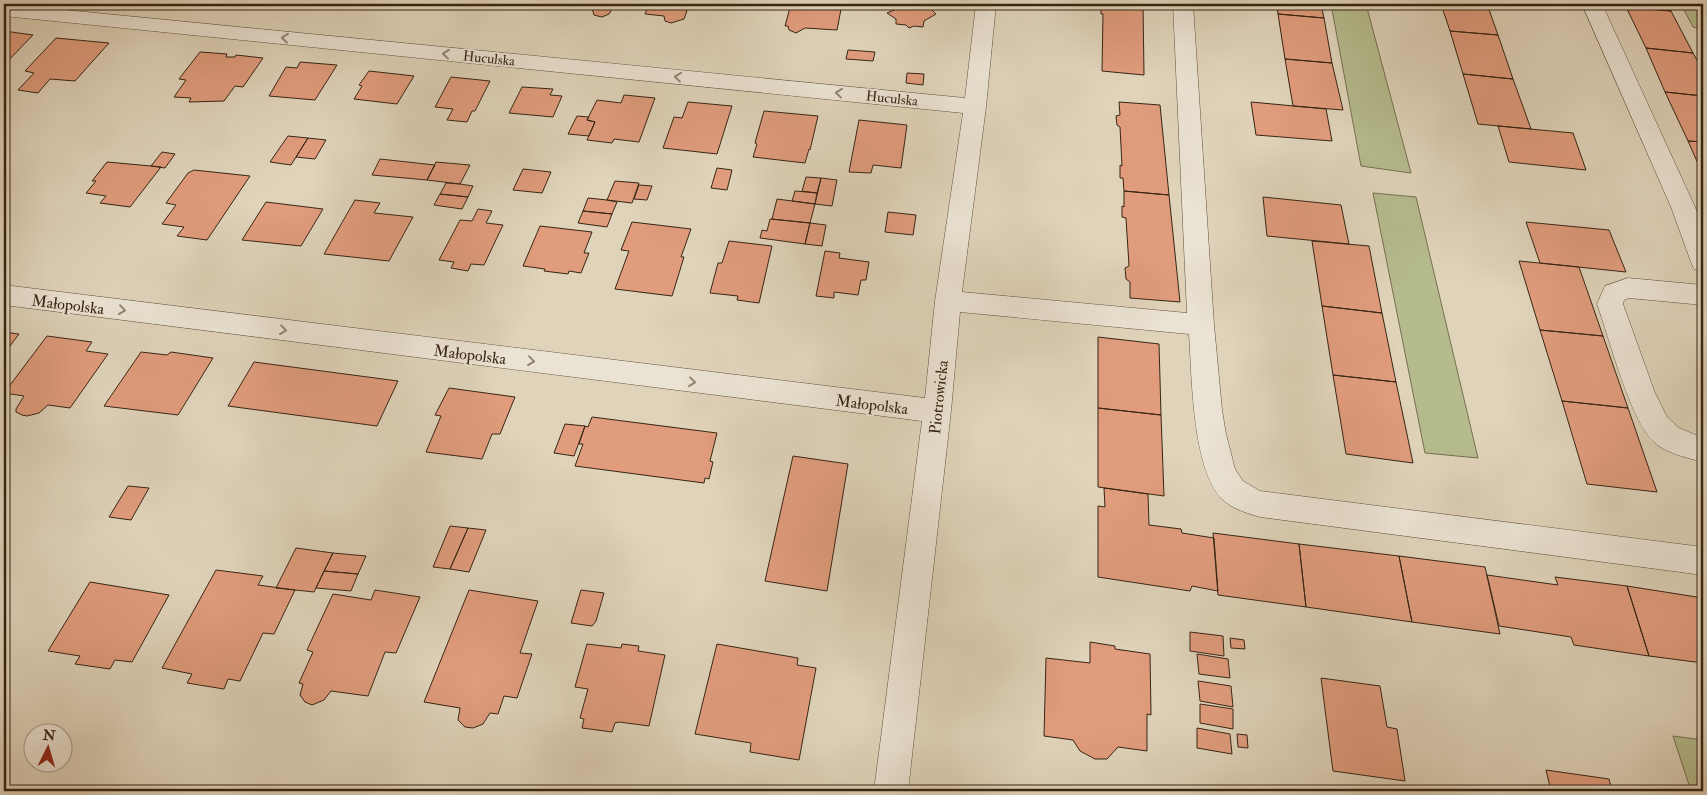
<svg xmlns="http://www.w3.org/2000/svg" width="1707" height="795" font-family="'IM FELL Double Pica',serif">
<rect width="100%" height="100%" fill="#dfd3ba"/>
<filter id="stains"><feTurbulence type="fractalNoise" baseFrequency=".004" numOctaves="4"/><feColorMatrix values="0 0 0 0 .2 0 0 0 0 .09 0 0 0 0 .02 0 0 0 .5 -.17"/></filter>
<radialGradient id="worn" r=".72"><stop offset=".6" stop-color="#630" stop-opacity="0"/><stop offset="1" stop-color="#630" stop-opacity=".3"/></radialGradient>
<path fill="#b5bb8d" stroke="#767050" d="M1331,4H1366L1411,173L1361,166Z
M1681,4H1699L1703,11V30L1693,27Z
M1373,193L1416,197L1478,458L1425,453Z
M1673,736L1703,740V791H1691Z"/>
<path fill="#e09c7d" stroke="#372513" d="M572,4H615L609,14L602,17L594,15L592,8L571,6Z
M649,4H694L689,5L684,19L671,23L665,21L664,16L645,14Z
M791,4H842L837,30L805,28L796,33L789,30L788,26H785Z
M899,4H927V8H930L936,14L924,21L923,27L914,26L909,28L906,25L896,24V19L887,13L899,8Z
M1103,4H1143L1144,75L1102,71L1103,14H1101V5Z
M1277,4H1321L1324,18L1278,14Z
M1441,4H1487L1498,35L1450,31Z
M1624,4H1668L1671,11L1626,7Z
M1626,7L1671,11L1693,53L1646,48Z
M1278,14L1324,18L1332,63L1285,59Z
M4,31L33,35L4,65Z
M1450,31L1498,35L1513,79L1463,74Z
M56,38L109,43L75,81L50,79L38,93L18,90L34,73L25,71Z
M1646,48L1693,53L1703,71V96L1665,92Z
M848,50L875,52L873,61L846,59Z
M200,52L227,54L226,57H235L236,55L263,58L243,87L235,86L224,101L189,102L191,98L174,97L186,80L179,79Z
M1285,59L1332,63L1343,110L1293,106Z
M300,62L337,65L315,100L269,96L286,67L297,68Z
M369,71L414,76L397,104L354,99L362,86L359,85Z
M907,73L924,74L923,85L906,83Z
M1463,74L1513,79L1531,129L1478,124Z
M451,77L490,81L475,111H472L467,122L447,120L453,109L435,107Z
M522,87L553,89L550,95L562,96L553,117L509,113Z
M1665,92L1703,96V142L1688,141Z
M624,95L655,98L639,142L614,139L612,143L587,140L595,122L587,120L597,100L621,103Z
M688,102L732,106L717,154L663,148L674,117L682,118Z
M1119,102L1160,105L1169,195L1124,191L1123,178H1120V165L1122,166L1120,127L1117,125L1116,116L1120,115Z
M1251,102L1326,109L1332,141L1256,135Z
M764,111L818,116L810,150L809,149L805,163L753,157L757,144L755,143Z
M577,116L589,117L587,120L595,122L589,136L568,134Z
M859,120L907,125L901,168L873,165L871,173L849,172Z
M1498,126L1573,133L1586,170L1509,162Z
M288,136L308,138L291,165L270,162Z
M308,138L326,140L315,159L296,157Z
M1688,141L1703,142V174L1699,166Z
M162,152L175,154L165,168L151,166Z
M380,159L435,165L427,180L372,175Z
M107,162L151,166L161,167L130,207L100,203L106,196L86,193L96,181H92Z
M436,162L470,165L460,184L427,180Z
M717,168L732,170L727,190L711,188Z
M523,169L551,172L542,193L513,190Z
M194,170L250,176L207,240L177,236L184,227L162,224L176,205L166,203L188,173Z
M806,177L821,178L817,193L802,191Z
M821,178L837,180L832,206L815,204Z
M615,181L639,183L632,203L607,200Z
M446,183L460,184L473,186L468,197L440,194Z
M639,185L652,186L647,200L634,199Z
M795,191L817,193L815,204L792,201Z
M1124,191L1169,195L1180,302L1130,298V282L1126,279L1125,268L1129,266L1126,218L1122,217V206L1124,207Z
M440,194L468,197L462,209L434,205Z
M1263,197L1341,205L1349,244L1267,236Z
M588,198L607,200L617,202L612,214L583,211Z
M777,199L815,204L810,223L772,219Z
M355,200L380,203L374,213L413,217L389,261L324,254Z
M266,202L323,209L301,246L242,240Z
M478,209L492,211L486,223L503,225L484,265L471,264L468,271L451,268L454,262L439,260L460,220L472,221Z
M583,211L612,214L607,227L578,223Z
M888,212L916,215L913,235L885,232Z
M770,219L810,223L805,244L760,238L762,230L767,231Z
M632,222L691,229L681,257H684L672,296L615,289L629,251L621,250Z
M1526,222L1609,230L1626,272L1540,263Z
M810,223L826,225L822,246L805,244Z
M540,226L592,232L584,253H589L581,273L569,271L568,274L544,271L545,269L523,266Z
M729,241L772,246L759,303L737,300L738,296L710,293L718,263H722Z
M1312,241L1369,246L1382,313L1322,306Z
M825,251L840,253L839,258L869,262L866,280H861L858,295L834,292V298L816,296Z
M1519,261L1579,267L1603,336L1540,330Z
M1322,306L1382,313L1396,382L1333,375Z
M1540,330L1603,336L1628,408L1562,401Z
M4,332L19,334L4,354Z
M47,336L92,342L86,351L108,354L70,408L48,405L39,413L27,416L22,415L16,412V409L24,396L4,393Z
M1098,337L1159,344L1161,415L1098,408Z
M141,352L167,355L171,352L213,358L178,415L104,406Z
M254,362L398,381L377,426L228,406Z
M1333,375L1396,382L1413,463L1346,454Z
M449,388L515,397L500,434H492L482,459L426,452L441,416L435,415Z
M1562,401L1628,408L1657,492L1587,484Z
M1098,408L1161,415L1164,496L1098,487Z
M592,417L717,433L710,461L713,462L709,479L705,478L704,483L575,466L583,444H579L585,426L588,427Z
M565,424L585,426L574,456L554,453Z
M793,456L848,464L827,591L765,581Z
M128,486L149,488L131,520L109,517Z
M1104,488L1148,494L1149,525L1181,529L1182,533L1214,538L1218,591L1192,586L1190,591L1098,577V506L1105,507Z
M450,526L468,528L450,569L433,567Z
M468,528L486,530L469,572L450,569Z
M1213,533L1299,544L1306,607L1218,595Z
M1299,544L1399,556L1412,622L1306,607Z
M296,548L333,553L314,592L276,588Z
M333,553L366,556L358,574L324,571Z
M1399,556L1485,567L1500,634L1412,622Z
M216,570L263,576L258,585L295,590L274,634L263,633L240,681L228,679L224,689L187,683L192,674L162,668Z
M324,571L358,574L351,591L316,588Z
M1487,575L1558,585L1555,577L1627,586L1649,656L1574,645L1571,637L1499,626Z
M90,582L169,595L132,662L115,660L110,669L75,664L80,656L48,651Z
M1627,586L1703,598V663L1649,656Z
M375,590L420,597L396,653L385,652L368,696L331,691L324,700L312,705L305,702L300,695L303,684L299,683L313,652L307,650L333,594L371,600Z
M469,590L538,601L520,653L532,654L517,698L504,696L498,714L490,713L483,724L473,728L465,727L458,720L460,708L424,702Z
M581,590L604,593L596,621L592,626L571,623Z
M1190,632L1223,636L1224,656L1190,651Z
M1230,638L1244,640L1245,649L1231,648Z
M1090,642L1115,646V649L1150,654L1151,715L1147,714V751L1118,747L1107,759H1095L1080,751L1073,740L1044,736L1046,658L1090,663Z
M587,644L621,648L622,644L639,646L638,651L665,655L649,726L619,722L615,723L612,732L582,728L584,719L580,718L588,689L575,687Z
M717,644L798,658L797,665L816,668L799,760L750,752L751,743L695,734Z
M1197,654L1228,659L1230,678L1199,674Z
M1321,678L1380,686L1387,727L1397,729L1405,781L1333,771Z
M1198,681L1231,686L1233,707L1200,701Z
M1200,704L1233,709V729L1200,723Z
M1197,728L1230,734L1232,754L1197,748Z
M1237,734L1247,735L1248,748L1238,747Z
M1546,770L1609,779L1612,791H1551Z"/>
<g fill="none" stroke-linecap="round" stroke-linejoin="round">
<defs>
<path id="minor" d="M4,4L965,98L976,4H996L986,107L962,292L1187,313L1173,4H1193L1214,325L1222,410L1226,434L1235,469L1243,481L1260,491L1703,547V575L1260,517C1247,513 1232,509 1222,499C1192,469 1192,376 1189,334L960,312L951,411L908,791H874L922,421L4,305V285L925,398L935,301L963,113L4,16Z
M1582,4H1602L1695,207L1703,229V272L1694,269L1691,262L1671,207Z
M1628,278L1703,285V305L1629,298L1624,300L1623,304L1655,393L1667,417L1679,428L1703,438V462C1688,458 1665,453 1654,442C1630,420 1609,337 1597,304L1605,286Z"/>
</defs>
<use href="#minor" stroke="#61503d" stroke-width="1"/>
<use href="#minor" fill="#eae2d2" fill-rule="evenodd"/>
</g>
<defs><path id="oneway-chevron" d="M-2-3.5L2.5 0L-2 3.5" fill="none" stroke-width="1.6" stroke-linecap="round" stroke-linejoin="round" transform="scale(1.25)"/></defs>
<g stroke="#908472">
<use href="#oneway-chevron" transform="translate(285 38) rotate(-174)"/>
<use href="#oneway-chevron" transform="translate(446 54) rotate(-174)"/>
<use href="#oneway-chevron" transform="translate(678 77) rotate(-174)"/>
<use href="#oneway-chevron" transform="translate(839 93) rotate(-174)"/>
<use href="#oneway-chevron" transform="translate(122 310) rotate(7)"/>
<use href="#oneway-chevron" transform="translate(283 330) rotate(7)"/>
<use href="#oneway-chevron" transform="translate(531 361) rotate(7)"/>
<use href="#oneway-chevron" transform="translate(692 382) rotate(7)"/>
</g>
<g text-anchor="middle" stroke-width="4" stroke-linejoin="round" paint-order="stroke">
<g font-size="14" fill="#372513" stroke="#eae2d2">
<text transform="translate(489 58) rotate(6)" y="5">Huculska</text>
<text transform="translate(892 98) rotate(6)" y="5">Huculska</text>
</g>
<g font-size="16" fill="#372513" stroke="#eae2d2">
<text transform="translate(68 304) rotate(7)" y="6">Małopolska</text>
<text transform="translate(470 354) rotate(7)" y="6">Małopolska</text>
<text transform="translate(938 397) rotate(-84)" y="6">Piotrowicka</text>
<text transform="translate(872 404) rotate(7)" y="6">Małopolska</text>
</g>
</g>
<rect width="1707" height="795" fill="none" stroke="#dfd3ba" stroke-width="20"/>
<rect x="5" y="5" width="1697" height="785" fill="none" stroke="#372513" stroke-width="2.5"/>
<rect x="10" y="10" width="1687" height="775" fill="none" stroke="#372513"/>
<g transform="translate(48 748) rotate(5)"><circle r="24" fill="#eae2d2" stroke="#a29686"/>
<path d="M0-4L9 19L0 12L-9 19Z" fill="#8f2418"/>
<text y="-8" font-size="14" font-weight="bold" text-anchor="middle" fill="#372513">N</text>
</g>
<rect width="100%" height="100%" filter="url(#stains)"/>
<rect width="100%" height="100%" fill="url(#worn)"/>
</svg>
